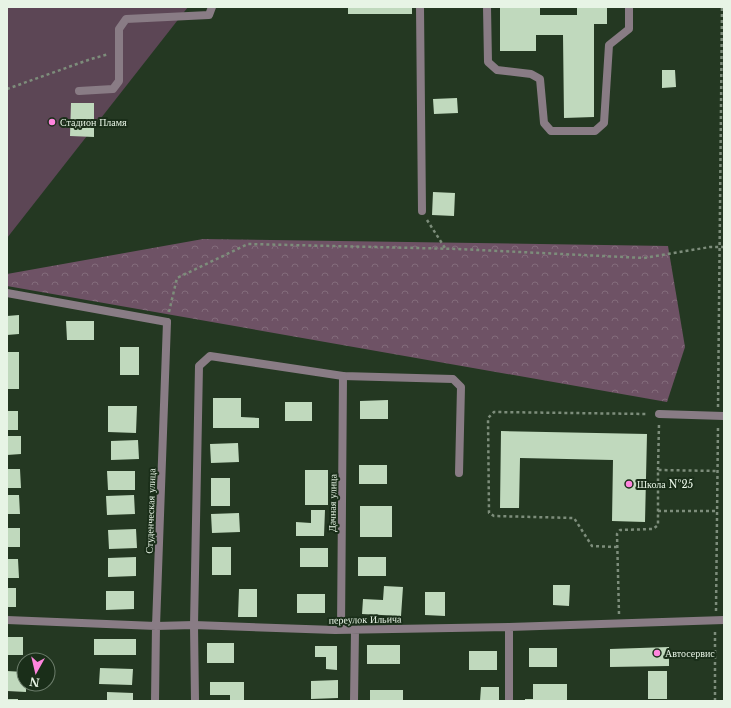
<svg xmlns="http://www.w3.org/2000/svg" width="731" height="708" font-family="'Libre Baskerville',serif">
<defs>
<pattern id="forest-crowns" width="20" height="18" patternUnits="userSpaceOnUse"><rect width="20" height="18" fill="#6e5265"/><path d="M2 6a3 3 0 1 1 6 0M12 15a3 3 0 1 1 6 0" fill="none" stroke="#836c7b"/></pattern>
</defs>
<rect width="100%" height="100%" fill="#243822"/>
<path fill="url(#forest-crowns)" d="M203,239L668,246L685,347L667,402L7,286V274Z"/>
<path fill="#5c4655" d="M7,7H188L7,238Z"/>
<path fill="#c0d9bd" d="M348,7H412V14H348Z
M500,7H540V15H577V7H607V24H594V117L564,118L563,35H536V51H500Z
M662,70H675L676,87L662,88Z
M457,98L458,113L434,114L433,99Z
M71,103H94V137L70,136Z
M433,192L455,193L454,216L432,215Z
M19,315V334L7,335V316Z
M66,321H94V340H67Z
M120,347H139V375H120Z
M7,352H19V389H7Z
M213,398H241V417L259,418V428H213Z
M388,400V419H360V401Z
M285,402H312V421H285Z
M108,406H137L136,433L108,432Z
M7,411H18V430H7Z
M501,431L647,434L645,522L612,521L613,460L520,458L519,508H500Z
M7,436H21V454L7,455Z
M138,440L139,459L111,460V441Z
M238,443L239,462L211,463L210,444Z
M359,465H387V484H359Z
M7,469H20L21,488H7Z
M305,470H328V505H305Z
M107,471H135V490H108Z
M211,478H230V506H211Z
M7,495H19L20,514H7Z
M134,495L135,514L107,515L106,496Z
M360,506H392V537H360Z
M311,510H325L324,536H296V522L311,523Z
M239,513L240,532L212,533L211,514Z
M7,528H20V547H7Z
M136,529L137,548L109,549L108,530Z
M212,547H231V575H212Z
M300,548H328V567H300Z
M136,557V576L108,577V558Z
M358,557H386V576H358Z
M7,559H18L19,578H7Z
M553,585H570L569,606L553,605Z
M384,586L403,587L401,616L362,614L363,599L383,600Z
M7,588H16V607H7Z
M239,589H257V617H238Z
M106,591H134V609L106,610Z
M425,592H445V616L425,615Z
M297,594H325V613H297Z
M7,637H23V655H7Z
M94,639H136V655H94Z
M207,643H234V663H207Z
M367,645H400V664H367Z
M315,646H337V670L326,669V657H315Z
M669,647V666L610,667V649Z
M529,648H557V667H529Z
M469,651H497V670H469Z
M100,668L133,669L132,685L99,684Z
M7,671L24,672V684H26V692L7,691Z
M648,671H667V699H648Z
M338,680V698L311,699V681Z
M210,682H244V701H230V695H210Z
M533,684H567V701H525V699H533Z
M481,687H499V701H480Z
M370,690H403V701H370Z
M107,692L133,693V701H107Z
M7,699H18V701H7Z"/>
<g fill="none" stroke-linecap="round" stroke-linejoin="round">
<path stroke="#7d8d7b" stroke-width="2.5" stroke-dasharray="3 3" stroke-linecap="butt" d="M7,89L91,59L109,54
M427,220L445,248
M169,312L177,278L248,244L458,249L644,258L710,247H724
M718,407L722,7
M658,470L659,424
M658,511H717
M617,547L592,546L574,518L494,516L489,513L488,418L494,412L648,414
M716,611L718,426
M619,614L617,534L620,530L653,529L658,525V470L717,471
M715,701V632"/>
<path stroke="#897c85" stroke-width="8" d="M420,7L422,211
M487,7L488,62L497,70L531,74L540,79L544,123L551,131H595L604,123L609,45L629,29V7
M79,91L113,89L119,81V29L126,19L209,15L212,7
M7,293L167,322
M659,414L724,416
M195,701L194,625L199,366L210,356L343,376L453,379L461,387L459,473"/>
<path stroke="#897c85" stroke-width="8" d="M7,620L156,626L194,625L335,630L509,627L724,620
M341,630L343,376
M155,701L156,626L167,322
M354,701L355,630
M509,701V627"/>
</g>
<g fill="#ff85de" stroke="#1a2e19" stroke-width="1.5">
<circle cx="52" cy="122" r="4"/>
<circle cx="629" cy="484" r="4"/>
<circle cx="657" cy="653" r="4"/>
</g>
<g text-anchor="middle" stroke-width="4" stroke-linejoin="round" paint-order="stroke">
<g font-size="10" fill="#e7f4e5" stroke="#1a2e19" text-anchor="start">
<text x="60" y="126">Стадион Пламя</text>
<text x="637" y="488">Школа №25</text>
<text x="665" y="657">Автосервис</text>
</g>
<g font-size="10" fill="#e7f4e5" stroke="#1a2e19">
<text transform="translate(332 503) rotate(-89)" y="4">Дачная улица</text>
<text transform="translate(150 511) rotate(-88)" y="4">Студенческая улица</text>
<text transform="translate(365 619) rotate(-1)" y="4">переулок Ильича</text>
</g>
</g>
<rect width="731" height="708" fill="none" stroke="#e7f4e5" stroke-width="16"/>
<g transform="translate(36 672) rotate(188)"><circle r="19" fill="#1a2e19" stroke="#6c7d6b"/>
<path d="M0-3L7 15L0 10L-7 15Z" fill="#ff85de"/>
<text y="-6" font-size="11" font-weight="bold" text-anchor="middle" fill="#e7f4e5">N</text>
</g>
</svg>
